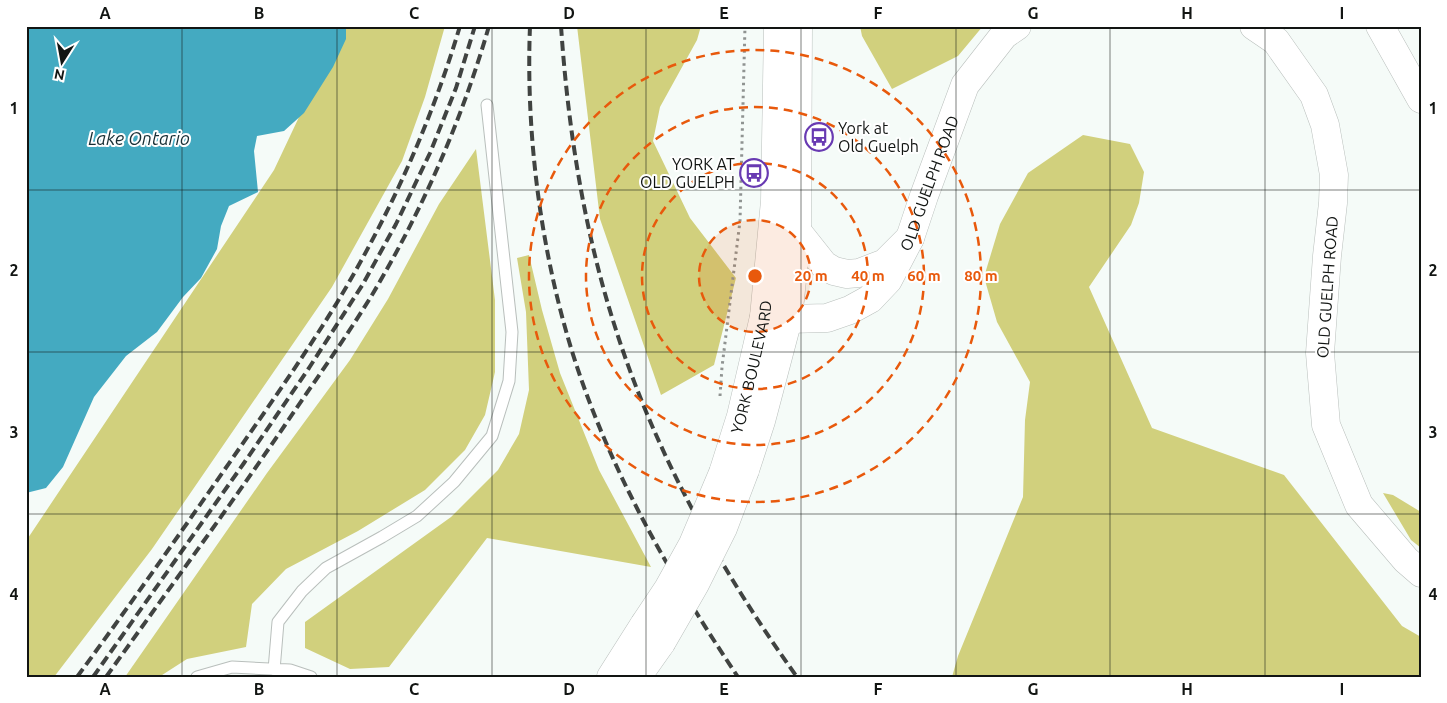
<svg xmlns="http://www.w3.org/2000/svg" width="1447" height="703" font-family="Ubuntu,sans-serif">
<rect width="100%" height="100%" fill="#f5fbf8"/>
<path fill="#d1d07d" d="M342,26H445L425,97L402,161L332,287L152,549L54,677H26V541L274,170Z
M577,26H701L697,40L660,107L653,141L690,218L736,278L714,365L661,395L600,219Z
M860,26H983L958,56L892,89L862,36Z
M1083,135L1130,144L1144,172L1139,203L1131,225L1089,287L1152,428L1284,475L1402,626L1421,637V677H952L958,656L1023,497L1025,420L1030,382L997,322L984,277L1000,224L1028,173Z
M476,149L495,300V372L485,415L465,450L425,490L358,531L286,569L252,604L246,647L187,659L159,677H125L267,473L350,360L388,299L439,204Z
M529,255L542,310L560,373L599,470L651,567L487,538L389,667L350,669L305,648V622L451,517L498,470L519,434L529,390L526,312L517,258Z
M1383,493L1393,495L1421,512V548L1411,540Z"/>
<path fill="#44aac1" d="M26,26H346V39L333,67L304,113L284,131L257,136L254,151L258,192L229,206L221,226L217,249L201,278L183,297L157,332L126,356L94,397L63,467L46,488L26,493Z"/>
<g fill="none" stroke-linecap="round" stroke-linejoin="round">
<defs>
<path id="lane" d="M274,670L278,622L302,591L326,568L382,537L417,516L454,482L492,436L509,381L512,332L487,105
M197,677L232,667L290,670L311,677"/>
<g id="secondary">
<path d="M1254,26L1276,41L1314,95L1325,125L1334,175L1333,203L1327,256L1320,353L1326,425L1359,505L1406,560L1421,573"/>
<path id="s1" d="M764,317L788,319L827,318L850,310L870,299L888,280L910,238L924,196L965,85L1004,35L1017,26"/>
</g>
<g id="primary">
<path d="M797,231L824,265L834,271L847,274L859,273L885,263L910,238"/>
<path d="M745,470L761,421L788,319L797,231L798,26"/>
<path id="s2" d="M723,473L741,416L764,317L775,201L778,26"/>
<path d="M611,677L644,625"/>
<path d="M637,677L661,643"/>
</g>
<path id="highway" d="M1380,26L1421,99"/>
</defs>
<use href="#lane" stroke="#b9bfbc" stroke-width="13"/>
<use href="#secondary" stroke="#b9bfbc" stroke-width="29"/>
<use href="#primary" stroke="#b9bfbc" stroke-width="29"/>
<use href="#highway" stroke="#b9bfbc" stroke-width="29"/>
<path stroke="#8f9391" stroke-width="3" stroke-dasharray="2.5 4" stroke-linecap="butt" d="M720,396L722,367L740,221L745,26"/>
<use href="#lane" stroke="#fff" stroke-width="11"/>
<use href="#secondary" stroke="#fff" stroke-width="28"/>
<use href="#primary" stroke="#fff" stroke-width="28"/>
<use href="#highway" stroke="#fff" stroke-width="28"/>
<path stroke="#404341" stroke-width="4" stroke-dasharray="10 5" stroke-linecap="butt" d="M530,26C525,148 545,284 588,398C625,497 679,589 738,677
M561,26C568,129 584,231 616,330C656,455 721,571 797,677
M77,677C130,605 181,532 232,459C268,407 305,355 338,301C390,214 431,123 460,26
M93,677L244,463L309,368L363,284L396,224L430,153L456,88L475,26
M106,677C166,593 227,510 285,425C314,382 345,339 372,295C422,211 462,120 489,26"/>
<defs>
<path id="primary-bridge" d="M644,625L668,589L693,544L723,473
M661,643L695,584L723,528L745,470"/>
</defs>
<use href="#primary-bridge" stroke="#b9bfbc" stroke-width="29" stroke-linecap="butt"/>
<use href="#primary-bridge" stroke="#fff" stroke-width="28"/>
</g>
<path fill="none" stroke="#121513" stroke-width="1" stroke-opacity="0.55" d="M182,26V677M337,26V677M492,26V677M646,26V677M801,26V677M956,26V677M1110,26V677M1265,26V677M26,190H1421M26,352H1421M26,514H1421"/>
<circle cx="755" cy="276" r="56" fill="#e8590c" fill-opacity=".12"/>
<g fill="none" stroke="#e8590c" stroke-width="2.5" stroke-dasharray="9 6">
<circle cx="755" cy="276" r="56"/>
<circle cx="755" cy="276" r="113"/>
<circle cx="755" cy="276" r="169"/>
<circle cx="755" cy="276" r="226"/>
</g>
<defs>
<symbol id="bus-ring" viewBox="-11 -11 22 22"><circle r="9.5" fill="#fff" stroke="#683ab2" stroke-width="1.5"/><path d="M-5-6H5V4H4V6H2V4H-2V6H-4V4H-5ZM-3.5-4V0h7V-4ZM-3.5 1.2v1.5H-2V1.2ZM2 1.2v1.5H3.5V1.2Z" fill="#683ab2"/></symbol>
</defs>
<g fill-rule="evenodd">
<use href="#bus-ring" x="803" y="121" width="32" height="32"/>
<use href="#bus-ring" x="738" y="157" width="32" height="32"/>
</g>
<g text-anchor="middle" stroke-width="4" stroke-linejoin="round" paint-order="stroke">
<g font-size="16" fill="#121513" stroke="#fff" text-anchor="start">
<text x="838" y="134">York at<tspan x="838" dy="18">Old Guelph</tspan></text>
<text x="735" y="170" text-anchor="end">YORK AT<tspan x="735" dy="18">OLD GUELPH</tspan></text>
</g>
<g font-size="16" fill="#121513" stroke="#fff">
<text dy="6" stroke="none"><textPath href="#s1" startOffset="242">OLD GUELPH ROAD</textPath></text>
<text transform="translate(1327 287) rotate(-86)" y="6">OLD GUELPH ROAD</text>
<text dy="6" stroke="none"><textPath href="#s2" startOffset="110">YORK BOULEVARD</textPath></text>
</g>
<g font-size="18" font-style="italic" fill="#182f35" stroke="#fff">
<text x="139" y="145">Lake Ontario</text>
</g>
</g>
<circle cx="755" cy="276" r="8" fill="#e8590c" stroke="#fff" stroke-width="2.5"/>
<g font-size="15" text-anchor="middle" font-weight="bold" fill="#e8590c" stroke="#fff" stroke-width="4" stroke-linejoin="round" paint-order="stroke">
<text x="811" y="281">20 m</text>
<text x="868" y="281">40 m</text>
<text x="924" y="281">60 m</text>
<text x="981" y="281">80 m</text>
</g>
<rect width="1447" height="703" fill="none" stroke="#ffffff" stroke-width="55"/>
<g transform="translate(62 62) rotate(191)" stroke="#ffffff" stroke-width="4" paint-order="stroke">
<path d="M0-4L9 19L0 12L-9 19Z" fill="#121513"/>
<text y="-8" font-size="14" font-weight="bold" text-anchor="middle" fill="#121513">N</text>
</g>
<rect x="28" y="28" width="1392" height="648" fill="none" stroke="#121513" stroke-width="2"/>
<g font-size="16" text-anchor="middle" font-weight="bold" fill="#121513">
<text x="105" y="19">A</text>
<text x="259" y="19">B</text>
<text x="414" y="19">C</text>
<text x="569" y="19">D</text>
<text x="724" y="19">E</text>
<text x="878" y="19">F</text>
<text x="1033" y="19">G</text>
<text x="1187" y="19">H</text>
<text x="1342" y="19">I</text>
<text x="14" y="114">1</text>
<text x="1433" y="114">1</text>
<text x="14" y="276">2</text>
<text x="1433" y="276">2</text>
<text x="14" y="438">3</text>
<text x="1433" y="438">3</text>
<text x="14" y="600">4</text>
<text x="1433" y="600">4</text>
<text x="105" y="695">A</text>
<text x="259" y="695">B</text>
<text x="414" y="695">C</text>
<text x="569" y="695">D</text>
<text x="724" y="695">E</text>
<text x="878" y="695">F</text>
<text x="1033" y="695">G</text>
<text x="1187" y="695">H</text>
<text x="1342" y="695">I</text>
</g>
</svg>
